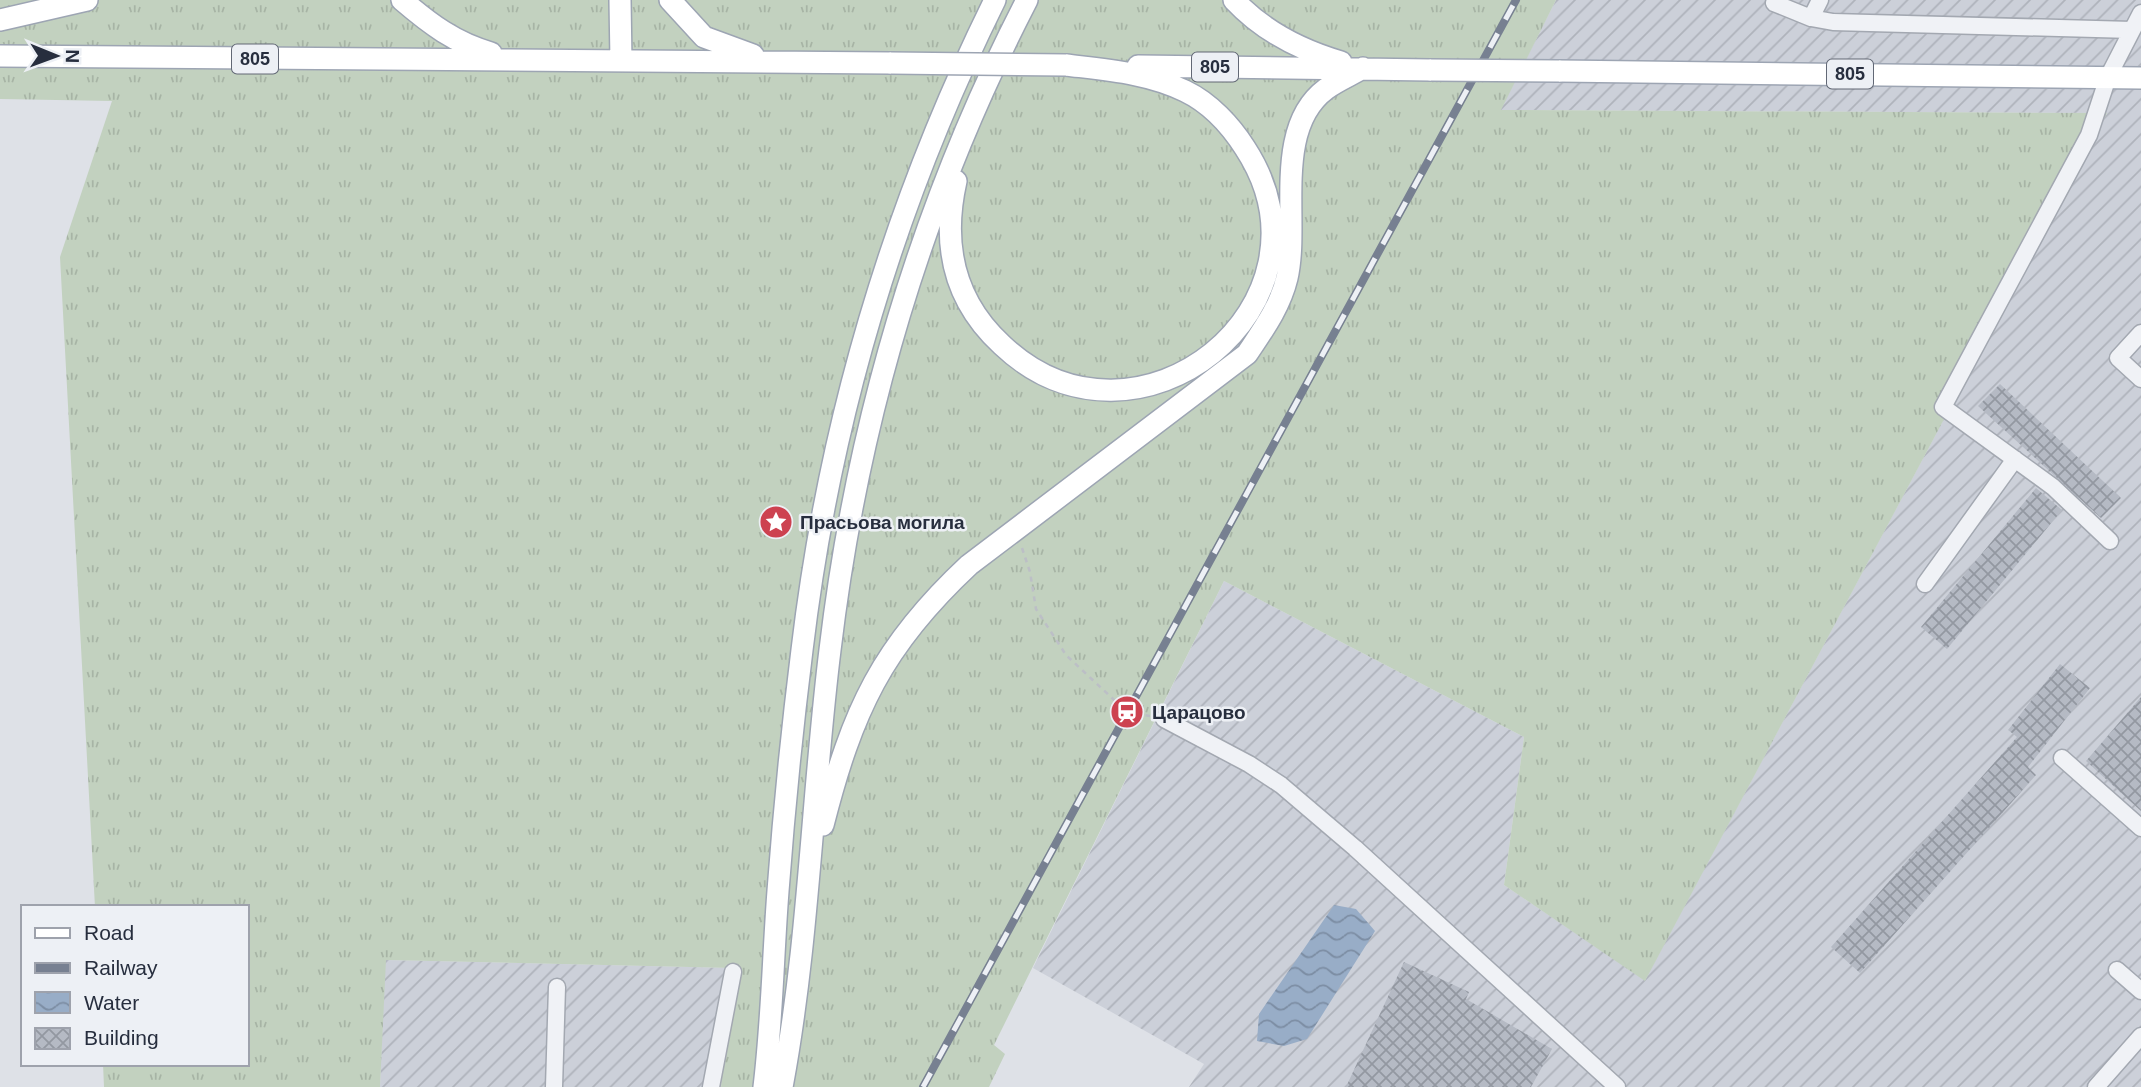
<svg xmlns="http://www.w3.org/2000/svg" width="2141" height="1087" font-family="Helvetica,sans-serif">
<defs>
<pattern id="industrial-furrows" width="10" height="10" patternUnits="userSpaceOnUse" patternTransform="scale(1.75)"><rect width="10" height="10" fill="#ccd0d9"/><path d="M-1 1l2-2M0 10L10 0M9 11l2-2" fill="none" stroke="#afb3bb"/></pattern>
<pattern id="grass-tufts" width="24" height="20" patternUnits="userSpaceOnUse" patternTransform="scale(1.75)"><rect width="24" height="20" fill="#c2d1bf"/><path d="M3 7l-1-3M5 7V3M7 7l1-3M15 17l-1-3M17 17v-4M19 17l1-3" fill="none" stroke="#a7b4a5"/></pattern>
<pattern id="water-waves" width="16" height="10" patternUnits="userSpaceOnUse" patternTransform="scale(1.75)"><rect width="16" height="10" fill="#98adc7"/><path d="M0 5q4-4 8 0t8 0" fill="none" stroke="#7c8da3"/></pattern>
<pattern id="building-cross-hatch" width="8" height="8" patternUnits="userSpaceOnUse" patternTransform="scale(1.75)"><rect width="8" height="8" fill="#b5bac4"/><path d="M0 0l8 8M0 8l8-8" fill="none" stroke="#9398a1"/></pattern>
</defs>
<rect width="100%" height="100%" fill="#dee1e7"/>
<path fill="url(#industrial-furrows)" d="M1556,0H2141V1087H1189L1204,1064L1033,968L1224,581L1524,737L1504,885L1645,980L2107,113L1500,110Z
M385,960L733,968L721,1087H380Z"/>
<path fill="url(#grass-tufts)" d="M0,0H1556L1501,110L2107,113L1645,981L1504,885L1524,737L1224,581L994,1045L1005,1054L989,1087H721L732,968L386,960L380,1087H104L103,1064H247V907H95L60,257L112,101L0,99Z"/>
<path fill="url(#water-waves)" d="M1334,905L1356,909L1375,931L1307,1039L1284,1046L1257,1041L1259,1014Z"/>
<path fill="url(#building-cross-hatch)" d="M2000,384L2121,498L2101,518L1978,406Z
M2036,488L2062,510L1947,649L1921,627Z
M2060,664L2090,688L2028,767L2036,775L1860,973L1831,947L2017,737L2008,730Z
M2141,697V811L2086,761Z
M1404,962L1469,992L1466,999L1552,1049L1531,1087H1346Z"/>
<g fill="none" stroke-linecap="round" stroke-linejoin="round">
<defs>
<path id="minor" d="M1776,0L1774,3L1811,18L1833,22L2132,30
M1811,18L1820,0
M2141,333L2118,358L2141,379
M2110,541L2053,487L1943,407L2089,135L2108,77L2141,13
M1925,584L2015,459
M1164,719L1249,764L1281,785L1355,848L1617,1087
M2062,758L2141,828
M2117,970L2141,991
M554,1087L557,987
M711,1087L733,972
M2096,1087L2141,1036"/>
<path id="major" d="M402,0C430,24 455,43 491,53
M620,0L621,61
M670,0L704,37L753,55
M1234,0C1263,31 1300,50 1341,62
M0,20L87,0
M0,56L891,63
M1138,66L1431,70
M1559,71L2141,78
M956,181C942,243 953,300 1002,345C1137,473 1347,304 1245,148C1231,126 1210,103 1185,91C1148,73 1107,70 1066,65
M823,825C852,711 882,646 969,565L1247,354C1263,330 1280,307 1287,278C1300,222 1272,129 1326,89C1337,81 1351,75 1363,68
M764,1087C772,1022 773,956 778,891C784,810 792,730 802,650C829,423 894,204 995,0
M782,1087C809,943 812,795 830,650C857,423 922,203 1027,0"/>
</defs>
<use href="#minor" stroke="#a3a8b1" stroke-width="19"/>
<use href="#major" stroke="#9da5b3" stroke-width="24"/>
<path stroke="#bcbfc6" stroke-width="2.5" stroke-dasharray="5 5" stroke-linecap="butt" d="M1022,548L1030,572L1036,609L1066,655L1127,712L1150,716"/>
<use href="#minor" stroke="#f0f2f6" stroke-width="16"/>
<use href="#major" stroke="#fff" stroke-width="21"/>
<defs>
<path id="rail" d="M923,1087L1516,0"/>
</defs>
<use href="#rail" stroke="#778091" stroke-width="8"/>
<use href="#rail" stroke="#edf0f5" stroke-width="5" stroke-dasharray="16" stroke-linecap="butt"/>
<defs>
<path id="major-bridge" d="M891,63L1066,65
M1431,70L1559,71"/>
</defs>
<use href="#major-bridge" stroke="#9da5b3" stroke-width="24" stroke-linecap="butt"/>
<use href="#major-bridge" stroke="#fff" stroke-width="21"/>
</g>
<defs>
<symbol id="sight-disc" viewBox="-11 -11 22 22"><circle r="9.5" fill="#cd4250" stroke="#edf0f5"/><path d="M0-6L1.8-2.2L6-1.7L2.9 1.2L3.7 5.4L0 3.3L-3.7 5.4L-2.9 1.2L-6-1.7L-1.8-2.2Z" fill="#fff"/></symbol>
<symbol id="station-disc" viewBox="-11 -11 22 22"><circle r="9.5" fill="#cd4250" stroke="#edf0f5"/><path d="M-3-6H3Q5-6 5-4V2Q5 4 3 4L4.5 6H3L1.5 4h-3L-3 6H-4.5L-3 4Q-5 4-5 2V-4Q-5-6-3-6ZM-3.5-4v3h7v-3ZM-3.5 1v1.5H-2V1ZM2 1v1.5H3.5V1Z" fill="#fff"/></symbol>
</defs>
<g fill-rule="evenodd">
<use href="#sight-disc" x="757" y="503" width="38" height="38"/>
<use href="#station-disc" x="1108" y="693" width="38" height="38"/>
</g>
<g text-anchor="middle" stroke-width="5" stroke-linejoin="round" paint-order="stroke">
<g fill="#edf0f5" stroke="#626875" stroke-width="2">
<rect x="232" y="44.5" width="46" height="29" rx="5"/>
<rect x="1192" y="52.5" width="46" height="29" rx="5"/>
<rect x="1827" y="59.5" width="46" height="29" rx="5"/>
</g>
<g font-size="18" font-weight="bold" fill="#272e3e">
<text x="255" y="65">805</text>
<text x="1215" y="73">805</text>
<text x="1850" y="80">805</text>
</g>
<g font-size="19" font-weight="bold" fill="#272e3e" stroke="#edf0f5" text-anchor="start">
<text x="800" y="529">Прасьова могила</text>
<text x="1152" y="719">Царацово</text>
</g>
</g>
<rect x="21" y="905" width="228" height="161" fill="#edf0f5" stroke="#9ea2ac" stroke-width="2"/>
<rect x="35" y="928" width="35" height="10" fill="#ffffff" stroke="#9ea2ac" stroke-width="2"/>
<text x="84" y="940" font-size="21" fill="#272e3e">Road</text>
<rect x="35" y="963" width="35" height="10" fill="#778091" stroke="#9ea2ac" stroke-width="2"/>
<text x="84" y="975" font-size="21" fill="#272e3e">Railway</text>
<rect x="35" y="992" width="35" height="21" fill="url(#water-waves)" stroke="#9ea2ac" stroke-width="2"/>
<text x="84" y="1010" font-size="21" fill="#272e3e">Water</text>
<rect x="35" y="1028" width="35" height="21" fill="url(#building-cross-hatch)" stroke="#9ea2ac" stroke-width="2"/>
<text x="84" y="1045" font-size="21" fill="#272e3e">Building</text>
<g transform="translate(56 56) rotate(91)" stroke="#edf0f5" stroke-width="5" paint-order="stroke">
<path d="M0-5L12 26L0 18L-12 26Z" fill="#272e3e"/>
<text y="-10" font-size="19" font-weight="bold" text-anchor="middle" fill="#272e3e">N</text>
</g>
</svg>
